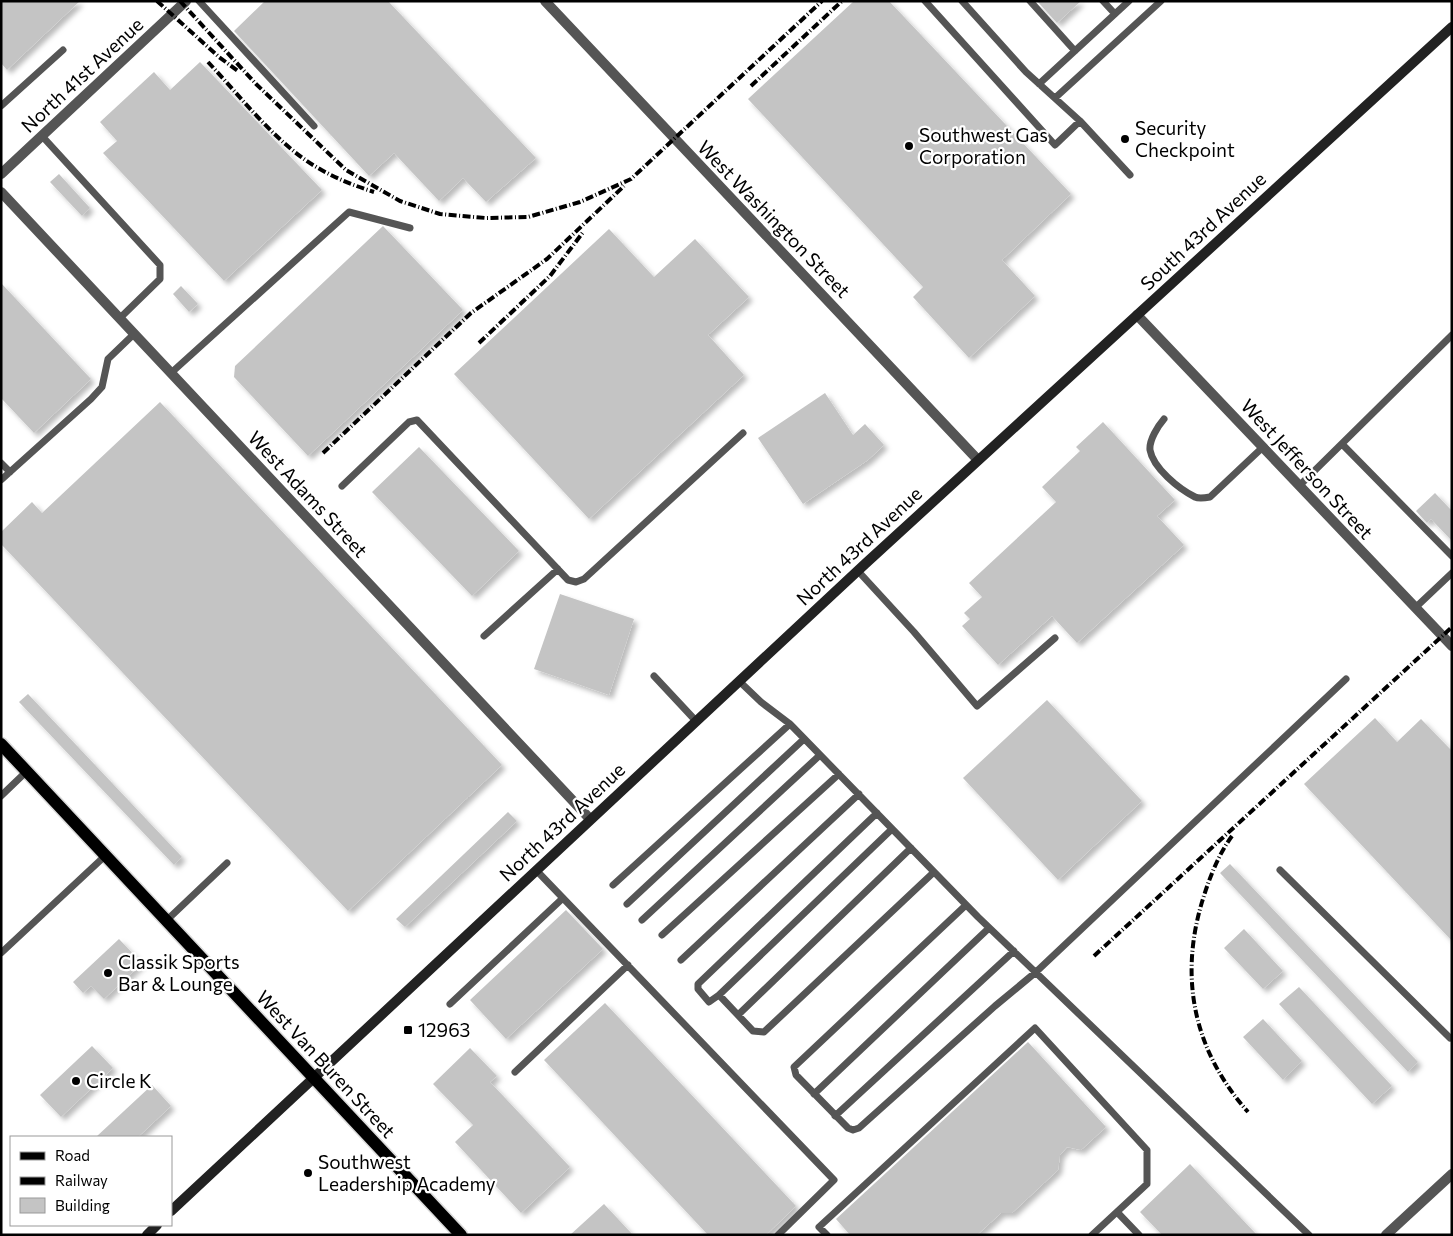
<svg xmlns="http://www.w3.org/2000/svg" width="1453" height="1236" font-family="Commissioner,sans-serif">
<defs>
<filter id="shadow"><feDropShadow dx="4" dy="4" stdDeviation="2.5" flood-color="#0004"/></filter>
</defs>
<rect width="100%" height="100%" fill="#fff"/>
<path fill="#c4c4c4" filter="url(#shadow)" d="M1,1H80L7,70L1,63Z
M265,1H388L536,158L486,202L463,178L439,201L394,153L369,176L234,31Z
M854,1H889L1071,194L1002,260L1035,296L969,358L913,297L923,287L748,99Z
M1037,1H1081L1057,23Z
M200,62L322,190L224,281L103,153L117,141L100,122L154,72L170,90Z
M59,174L90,208L82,216L50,182Z
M383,226L463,310L308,456L234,377L235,366Z
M609,229L654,277L695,239L749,297L708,335L744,375L589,519L454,374Z
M1,283L91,379L34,433L1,398Z
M181,286L198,304L189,312L173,294Z
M825,393L853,435L865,424L884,445L868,460L803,504L758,438Z
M160,402L502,765L348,911L1,544V532L32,502L42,513Z
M1103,422L1175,500L1157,516L1184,545L1077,643L1052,616L998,665L962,626L970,619L964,613L982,597L969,583L1056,502L1042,487L1080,451L1076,447Z
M419,447L519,551L472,596L372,492Z
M1435,493L1452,511V541L1431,519L1427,523L1416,511Z
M560,594L634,619L609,695L534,669Z
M28,694L182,857L174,865L19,702Z
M1047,700L1142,801L1058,880L963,778Z
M1375,718L1397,742L1421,719L1452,751V941L1304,784Z
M508,812L517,821L405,927L396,919Z
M1230,864L1418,1062L1408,1072L1220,873Z
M566,910L603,949L506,1039L470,1000Z
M1244,929L1283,971L1263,989L1224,948Z
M119,939L142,963L104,999L91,986L83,993L73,982Z
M1299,987L1392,1086L1372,1104L1279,1004Z
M605,1003L796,1206L766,1235H708L544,1060Z
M1263,1019L1302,1061L1283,1080L1243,1037Z
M1028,1042L1106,1127L1081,1150L1067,1147L1060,1155L1058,1170L1012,1213H1001L977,1235H850L836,1219Z
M92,1046L113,1068L61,1117L40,1095Z
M470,1048L497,1076L490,1082L570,1167L521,1213L455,1142L473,1125L433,1084Z
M152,1085L171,1106L138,1137H96Z
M1190,1164L1257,1235H1162L1140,1212Z
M604,1204L633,1235H570Z"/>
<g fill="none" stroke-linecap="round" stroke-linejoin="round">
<defs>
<path id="primary" d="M1,744L461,1235"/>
</defs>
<use href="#primary" stroke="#dbdbdb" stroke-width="15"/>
<path stroke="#555" stroke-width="7" d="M199,1L314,126
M925,1L1055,145L1080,121L1130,175
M962,1L1026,72L1080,121
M1030,1L1075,51
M1103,1L1115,14
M1039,84L1129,1
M1055,98L1161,1
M1,106L63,50
M42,136L160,265V279L120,318
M171,373L349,212L410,228
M1164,419C1158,426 1149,440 1150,450C1153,468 1179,489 1195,497C1199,499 1205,498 1210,497L1263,447
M1342,444L1452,556
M1,463L10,472
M1,480L91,399L102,387L108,359L134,334
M342,486L409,422L417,420L568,580L576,582L584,579L743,433
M1299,486L1452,335
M858,571L914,632L977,706L1055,638
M1415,608L1452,573
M484,636L558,569
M654,676L696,721
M739,681L761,702L790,724L978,917L1309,1235
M1,796L27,771
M877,813L698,984V989L709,1002L719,995L753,1031L764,1032L934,872
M536,870L834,1180L778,1235
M1280,870L1450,1038
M613,885L790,724
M627,904L804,739
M966,905L794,1067L796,1075L848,1128L853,1130L859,1128L995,1006L1036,972L1346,679
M167,920L227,863
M642,920L820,755
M662,935L839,774
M1,953L106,855
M681,960L859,794
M719,995L892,829
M450,1004L563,898
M738,1015L911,848
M515,1072L628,965
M814,1094L989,928
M835,1116L1014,951
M1117,1212L1139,1235
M827,1235L819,1227L1035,1028L1147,1150V1184L1092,1235"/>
<path stroke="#555" stroke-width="10" d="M545,1L978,460
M1,174L186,1
M1,192L590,819
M1137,315L1452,646
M1386,1235L1452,1174"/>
<path stroke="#222" stroke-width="10" d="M171,1211L865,564L1452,27
M147,1235L157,1225"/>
<use href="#primary" stroke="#000" stroke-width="12"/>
<path stroke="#000" stroke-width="4" stroke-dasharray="8 2.5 1 2.5" stroke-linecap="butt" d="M157,1L219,57L238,71
M180,1L256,84L346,170L400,201L440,214L486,218L528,217L580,202L631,179L822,1
M208,62C238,94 269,134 304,159C325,174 349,184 374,192
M751,86L842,1
M479,343L550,276L584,231
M323,453L471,313L547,259L624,186
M1232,836C1218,855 1209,879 1202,902C1179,979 1194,1051 1248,1112
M1094,956L1452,627"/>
</g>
<g fill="#000" stroke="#fff" stroke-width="2">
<circle cx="1125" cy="139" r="5"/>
<circle cx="909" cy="146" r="5"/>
<circle cx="108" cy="973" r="5"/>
<rect x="403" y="1025" width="10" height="10" rx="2.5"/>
<circle cx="76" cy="1081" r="5"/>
<circle cx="308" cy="1173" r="5"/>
</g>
<g text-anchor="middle" stroke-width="4.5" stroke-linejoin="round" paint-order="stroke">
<g font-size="19" fill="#000" stroke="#fff">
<text transform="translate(82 75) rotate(-43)" y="7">North 41st Avenue</text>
<text transform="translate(774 219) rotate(46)" y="7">West Washington Street</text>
<text transform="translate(1203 231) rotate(-43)" y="7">South 43rd Avenue</text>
<text transform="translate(1307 469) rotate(47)" y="7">West Jefferson Street</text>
<text transform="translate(308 494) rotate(47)" y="7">West Adams Street</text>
<text transform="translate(859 546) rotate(-43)" y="7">North 43rd Avenue</text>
<text transform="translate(562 822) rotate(-43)" y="7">North 43rd Avenue</text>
<text transform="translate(326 1064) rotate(47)" y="7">West Van Buren Street</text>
</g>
<g font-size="19" fill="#000" stroke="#fff" text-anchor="start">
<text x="1135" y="135">Security<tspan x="1135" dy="22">Checkpoint</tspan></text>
<text x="919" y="142">Southwest Gas<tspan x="919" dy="22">Corporation</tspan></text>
<text x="118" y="969">Classik Sports<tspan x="118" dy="22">Bar &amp; Lounge</tspan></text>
<text x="418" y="1037">12963</text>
<text x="86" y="1088">Circle K</text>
<text x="318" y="1169">Southwest<tspan x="318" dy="22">Leadership Academy</tspan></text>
</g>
</g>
<rect width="1453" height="1236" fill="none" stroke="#000000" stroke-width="5"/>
<rect x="10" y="1136" width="162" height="90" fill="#ffffff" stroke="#999999"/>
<rect x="20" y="1152" width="25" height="8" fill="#000000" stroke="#999999"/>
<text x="55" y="1161" font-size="15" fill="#000000">Road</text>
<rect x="20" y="1177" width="25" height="8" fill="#000000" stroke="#999999"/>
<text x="55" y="1186" font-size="15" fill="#000000">Railway</text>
<rect x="20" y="1198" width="25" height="15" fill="#c4c4c4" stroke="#999999"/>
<text x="55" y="1211" font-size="15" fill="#000000">Building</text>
</svg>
